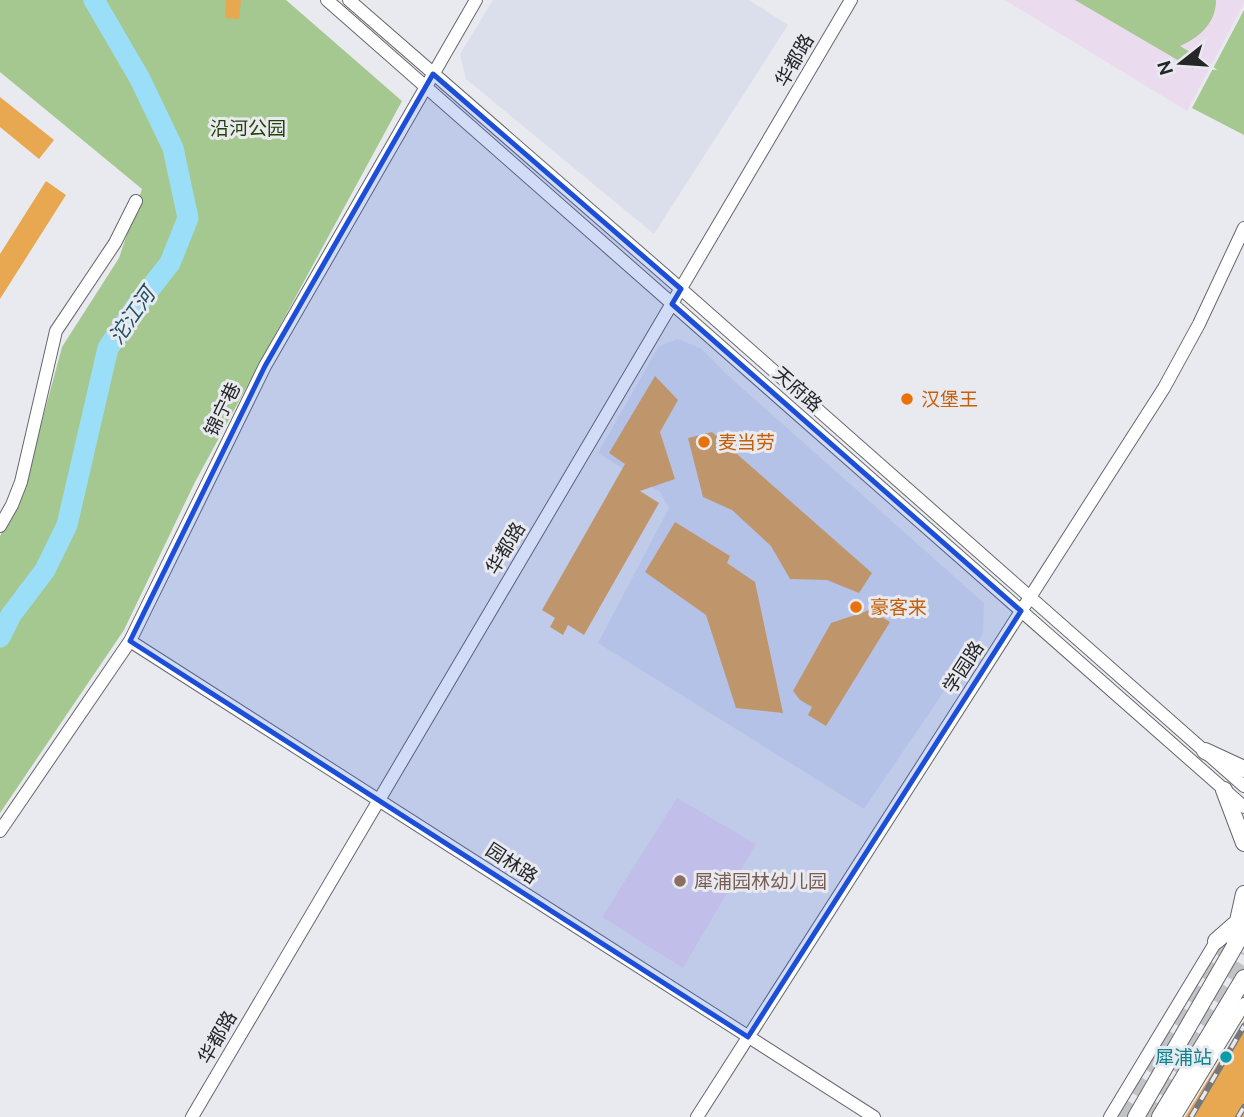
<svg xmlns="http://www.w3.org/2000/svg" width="1244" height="1117" font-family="Ubuntu,'Noto Sans SC',sans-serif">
<rect width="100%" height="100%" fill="#e9eaef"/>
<path fill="#dbdfeb" d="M493,0H749L788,25L654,234L466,79L460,54Z
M678,339L702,349L724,372L984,603L983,634L864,809L598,643L669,508L660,492L598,453L659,346Z"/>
<path fill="#eadbee" d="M1005,0H1244V3L1187,111Z
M677,798L756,844L683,968L602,917Z"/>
<path fill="#a4c88f" d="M0,0H286L402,101L195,482L124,630L0,813V536L22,495L62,347L119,258L142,189L0,72Z
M1075,0H1216C1216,23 1200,37 1180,46L1200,58L1193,69Z
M1244,10V135L1192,108Z"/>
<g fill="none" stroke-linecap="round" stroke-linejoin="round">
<path stroke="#9bdef8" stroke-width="21" d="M0,637L11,615L45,570L67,525L108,348L138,304L170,263L188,218L173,148L140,79L94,0"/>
</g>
<path fill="#e8a852" d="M226,0H241L239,19L225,18Z
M0,97L54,140L39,159L0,127Z
M46,181L66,195L0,299V254Z
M655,376L678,400L660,432L675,479L640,491L659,503L584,635L568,625L563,635L550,627L555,618L542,610L625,464L609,453Z
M712,432L872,573L859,593L827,580L790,579L771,546L732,510L703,497L688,438Z
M675,522L730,556L727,563L755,582L783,713L736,708L706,615L645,572Z
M870,610L890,622L826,726L808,715L812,707L800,700L793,691L831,623Z
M1244,1021V1117H1185Z"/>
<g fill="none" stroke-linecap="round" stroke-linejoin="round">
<path stroke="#c2c3c7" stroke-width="18" stroke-dasharray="18 9" stroke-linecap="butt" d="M1120,1117L1233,927
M1146,1117L1244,953"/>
<defs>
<path id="minor" d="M327,0L1244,807
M349,0L681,289L1244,786
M0,526L12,505L21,482L56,331L115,243L136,201
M130,641L874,1117
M0,831L130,641L265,366L476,0
M192,1117L851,0
M697,1117L1164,388L1199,324L1244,228
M1110,1117L1220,935
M1175,1117L1244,1004"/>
<path id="major" d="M1205,751L1244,769
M1224,790L1244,843
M1234,939L1244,894
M1216,941L1240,920
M1136,1117L1244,930
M1160,1117L1244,978"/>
</defs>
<use href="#minor" stroke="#67686d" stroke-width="14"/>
<use href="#major" stroke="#67686d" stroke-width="18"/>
<use href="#minor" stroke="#fff" stroke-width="12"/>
<use href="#major" stroke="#fff" stroke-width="16"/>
<defs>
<path id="rail" d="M1191,1117L1244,1026
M1238,1117L1244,1107"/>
</defs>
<use href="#rail" stroke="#76777a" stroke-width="6"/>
<use href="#rail" stroke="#e9eaef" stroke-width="3.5" stroke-dasharray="10" stroke-linecap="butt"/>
</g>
<path fill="#1d4ed8" fill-opacity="0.2" stroke="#1d4ed8" stroke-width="5" stroke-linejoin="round" d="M433,74L681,289L672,304L1021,611L748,1037L130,641L265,366Z"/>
<g fill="#e8710a" stroke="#e9eaef" stroke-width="2.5">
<circle cx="907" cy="399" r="7"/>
<circle cx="704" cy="442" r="7"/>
<circle cx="856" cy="607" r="7"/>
</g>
<circle fill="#8d6e63" stroke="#e9eaef" stroke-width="2.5" cx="680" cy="881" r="7"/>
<circle fill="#0f9aa8" stroke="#e9eaef" stroke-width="2.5" cx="1226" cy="1057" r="7"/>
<g text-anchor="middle" stroke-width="6" stroke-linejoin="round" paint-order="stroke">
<g font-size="19" fill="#252628" stroke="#e9eaef">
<text transform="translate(794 60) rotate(-60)" y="7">华都路</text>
<text transform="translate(798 389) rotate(41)" y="7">天府路</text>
<text transform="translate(222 409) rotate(-64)" y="7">锦宁巷</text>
<text transform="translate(505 548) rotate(-59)" y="7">华都路</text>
<text transform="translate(963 667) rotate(-57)" y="7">学园路</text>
<text transform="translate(512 863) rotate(33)" y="7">园林路</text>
<text transform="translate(217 1037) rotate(-60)" y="7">华都路</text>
</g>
<g font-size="19" fill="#214204" stroke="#e9eaef">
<text x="248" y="135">沿河公园</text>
</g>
<g font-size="19" fill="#c56008" stroke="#e9eaef" text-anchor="start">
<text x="921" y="406">汉堡王</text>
<text x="718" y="449">麦当劳</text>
<text x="870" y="614">豪客来</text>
</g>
<g font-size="19" fill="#785e54" stroke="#e9eaef" text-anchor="start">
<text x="694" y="888">犀浦园林幼儿园</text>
</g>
<g font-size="19" fill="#0d838f" stroke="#e9eaef" text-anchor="end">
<text x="1212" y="1064">犀浦站</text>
</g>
<g font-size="21" font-style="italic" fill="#1a5062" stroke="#e9eaef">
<text transform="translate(132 316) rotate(-55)" y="7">沱江河</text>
</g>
</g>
<g transform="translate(1181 63) rotate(253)" stroke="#e9eaef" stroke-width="5" paint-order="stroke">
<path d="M0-5L12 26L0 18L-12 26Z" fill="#252628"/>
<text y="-10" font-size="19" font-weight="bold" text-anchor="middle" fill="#252628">N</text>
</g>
</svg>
